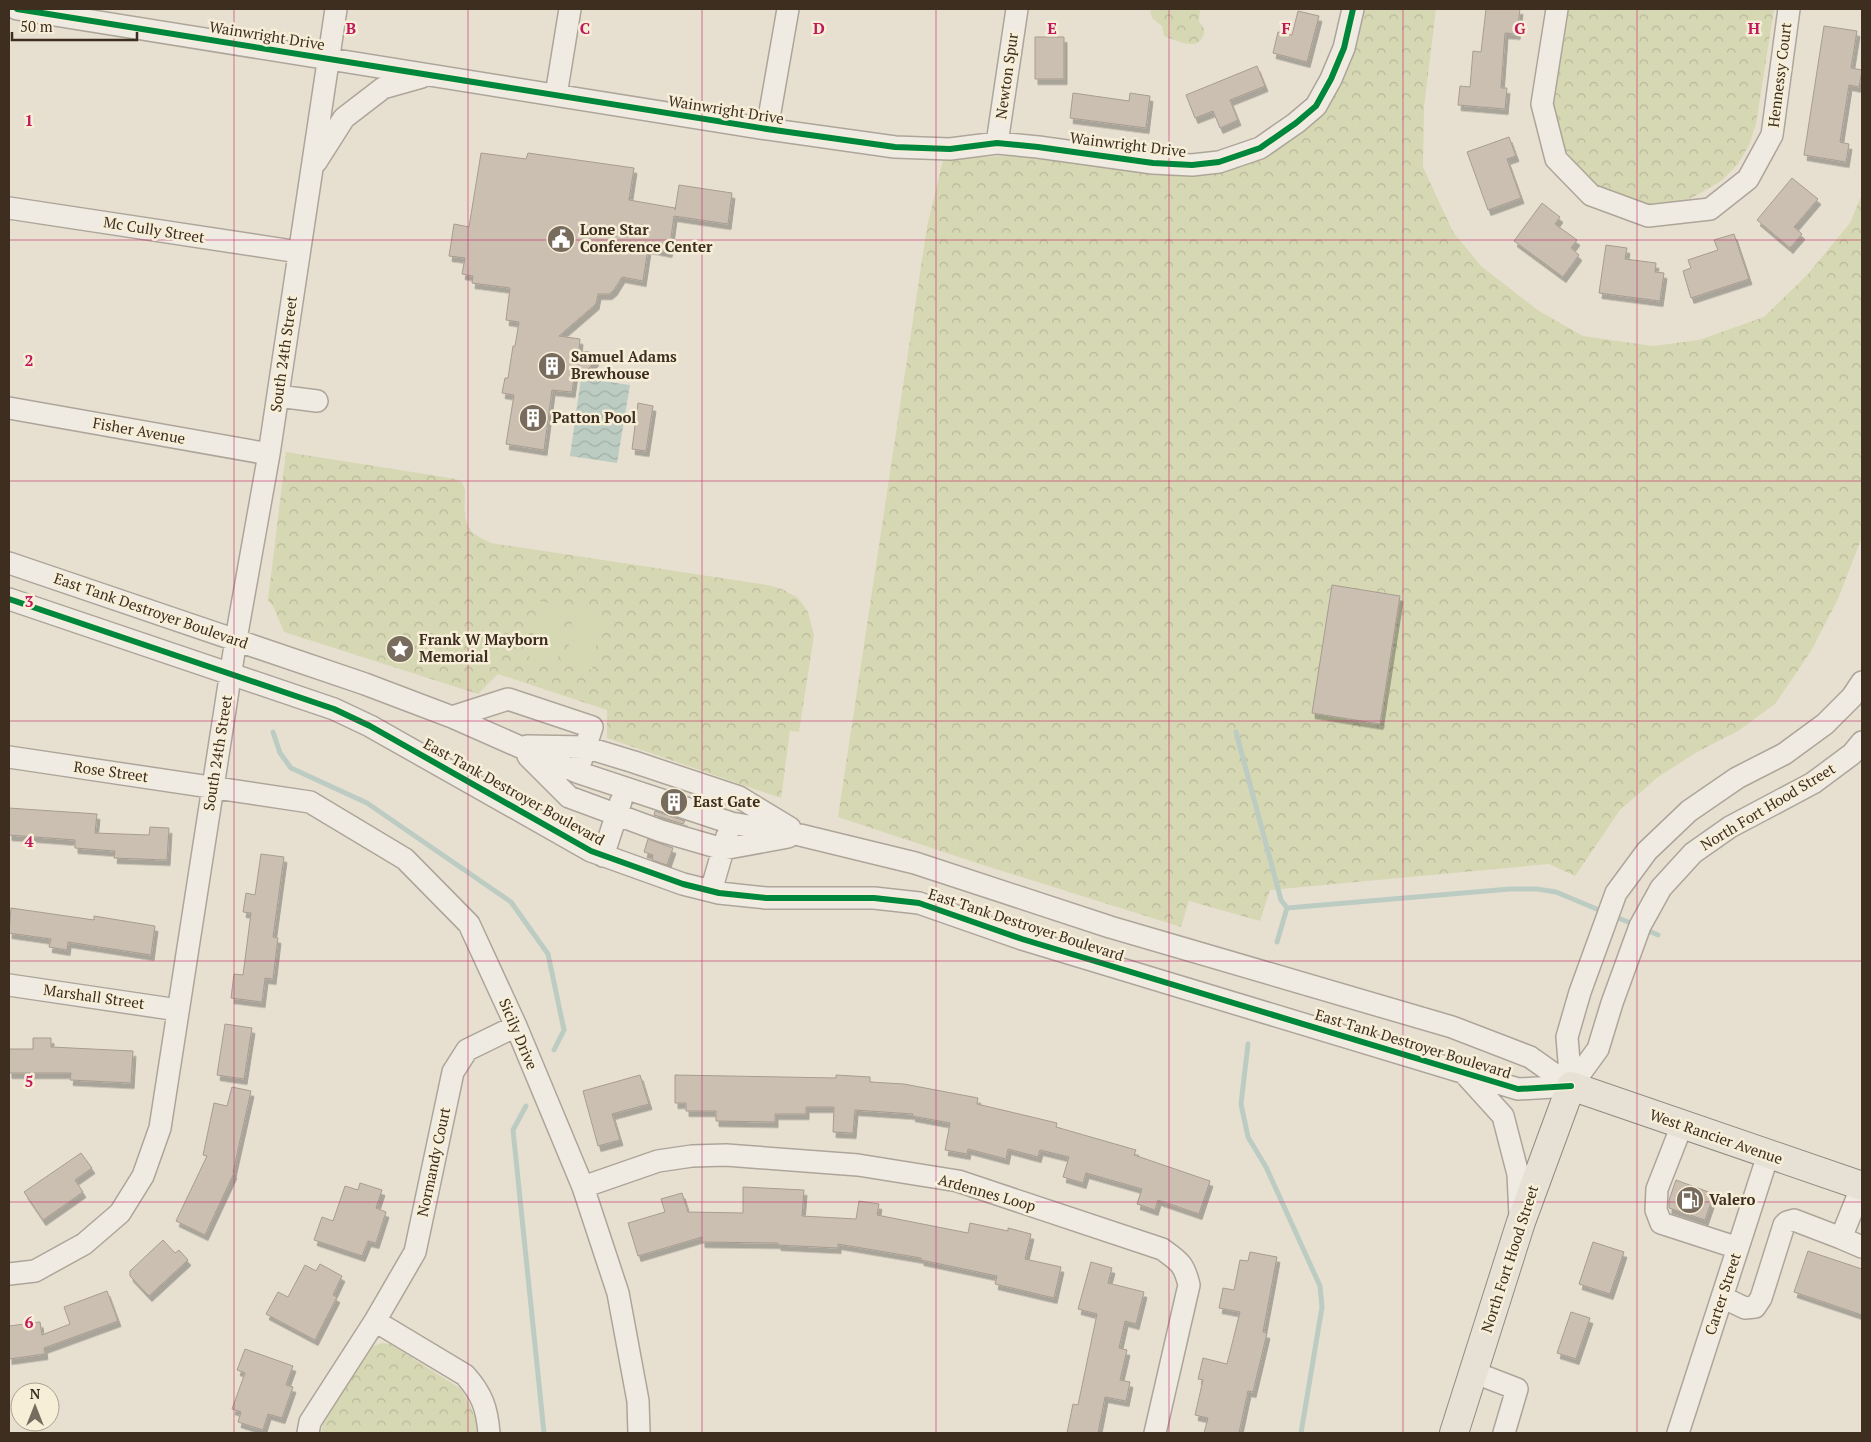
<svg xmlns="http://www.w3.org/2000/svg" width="1871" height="1442" font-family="'PT Serif',serif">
<defs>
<pattern id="park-crowns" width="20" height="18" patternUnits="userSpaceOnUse" patternTransform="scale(1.25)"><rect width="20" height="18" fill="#d6d7b3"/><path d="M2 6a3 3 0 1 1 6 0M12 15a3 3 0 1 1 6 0" fill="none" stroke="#b9b99a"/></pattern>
<pattern id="water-waves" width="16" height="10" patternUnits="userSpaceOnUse" patternTransform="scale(1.25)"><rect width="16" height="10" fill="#bcccc2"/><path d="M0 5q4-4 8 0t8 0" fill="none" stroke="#a2b0a6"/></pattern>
<filter id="shadow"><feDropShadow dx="3" dy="5.5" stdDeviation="0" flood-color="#0004"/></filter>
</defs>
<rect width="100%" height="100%" fill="#e7e0d1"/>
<path fill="url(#park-crowns)" d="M1150,9H1200L1199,22C1203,26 1206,30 1203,36C1197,52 1176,40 1164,36L1162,26L1152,18Z
M1364,9H1436L1424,107L1423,167L1453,232L1482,267L1539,311L1583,336L1653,346L1699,340L1764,317L1808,274L1850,223L1862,194V537L1838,599L1811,651L1775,704L1738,731L1697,752L1658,777L1620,810L1575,876L1549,864L1270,890L1260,921L1189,901L1181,927L983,865L838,817L927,227L943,160C972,158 1002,155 1030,156C1045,156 1061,160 1075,162C1114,168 1153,175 1192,176C1245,176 1309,135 1337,91C1353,66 1360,37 1364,9Z
M1564,9H1774L1756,124L1749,145L1738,164L1721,181L1697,195L1679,204L1653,206L1609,195L1588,180L1572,164L1560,142L1550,96Z
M286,452L456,479C458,480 461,481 462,483C470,493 457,515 473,533C478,537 486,540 491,543L767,585L782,589L798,598L808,612L814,635L799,732L790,731L781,798L607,738V710L498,674L478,694L284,632L273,606L268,600Z
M382,1343L390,1344L461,1389L469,1403L476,1420L477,1433H321L323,1424L367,1352L374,1346Z"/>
<path fill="#d6d7b3" d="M538,601L566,606L557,664L529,660Z
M574,607L602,611L592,670L566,665Z"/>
<path fill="url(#water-waves)" d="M581,378L630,385L617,463L570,456Z"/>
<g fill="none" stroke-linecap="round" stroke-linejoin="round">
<path stroke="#bcccc2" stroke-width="5" d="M273,732L280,753L291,768L367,803L511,902L548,954L564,1030L554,1050
M1236,732L1281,900L1287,908
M1618,918L1631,923
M1649,931L1658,935
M1277,942L1287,908L1510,889H1537L1556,892L1599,910
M1248,1044L1241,1104L1248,1137L1266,1167L1320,1286L1322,1307L1301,1433
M526,1106L513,1130L544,1433"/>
</g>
<path fill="#cbbfb2" stroke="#a89c90" filter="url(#shadow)" d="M1486,9H1520L1517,34L1505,33L1501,88H1507L1505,109L1458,105L1460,86L1470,87L1473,51L1481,52Z
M1298,11L1319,16L1307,62L1273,53L1278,32L1292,35Z
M1824,26L1857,31L1851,68L1862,70L1859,87L1849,85L1840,142L1849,144L1846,162L1804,155Z
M1035,37H1064V79H1035Z
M1257,66L1265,86L1230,100L1238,120L1220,128L1213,111L1195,118L1186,95Z
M1073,93L1129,101L1130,93L1150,96L1146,128L1070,118Z
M1509,137L1516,156L1507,159L1521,198L1488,210L1467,152Z
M481,153L526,159L528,153L634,168L629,200L675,208V210L679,185L732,193L728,224L674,216L669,252L648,248L643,281L622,277L614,290L609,294H598L596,304L559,336L580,339L579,351L597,353L595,361L586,372L575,371L572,392L552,390L544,450L506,444L514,395L502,393L505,378H508L513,346H515L519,322L506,320L510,288L472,283L473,276L462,274L465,258L449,256L454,224L469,227Z
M1792,178L1818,199L1794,227L1802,234L1790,248L1757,220Z
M1542,203L1560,217L1555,224L1577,240L1571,248L1579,255L1563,277L1514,241Z
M1734,234L1749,279L1691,298L1683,271L1691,268L1688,260L1718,250L1714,240Z
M1606,245L1627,248L1625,259L1656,263L1655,272L1664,273L1660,301L1599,293Z
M638,403L653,406L646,451L632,449Z
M1332,585L1400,596L1380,724L1312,713Z
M9,808L97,814L95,833L149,835L150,827L169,828L167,860L114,858L115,851L75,848V840L9,835Z
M655,811L685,821L683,824L654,815Z
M648,839L673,848L667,865L652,860L653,855L644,852Z
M261,854L284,857L273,937L278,938L273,979L265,978L262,1002L231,998L234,974L243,975L251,913L243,912L246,893L255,895Z
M11,908L94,920V916L155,926L151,955L68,942L67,950L49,947L51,939L9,933Z
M225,1024L252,1028L244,1079L217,1075Z
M33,1038H51V1047L133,1051L131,1083L70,1080L71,1073H9V1049H33Z
M640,1075L649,1104L612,1114L620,1140L598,1146L583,1091Z
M675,1075L836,1078V1075L870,1077V1082L904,1084L978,1098L977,1104L1057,1123L1056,1127L1136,1150L1134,1155L1210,1181L1199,1214L1158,1200L1155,1210L1137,1204L1142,1189L1086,1173L1083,1183L1063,1177L1069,1157L1040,1150L1038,1157L1008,1149L1006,1159L968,1149L967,1154L945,1150L950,1123L912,1116L913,1114L855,1110L853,1133L833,1132L834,1107H806V1114H775V1122L716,1121V1111H686V1103H675Z
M232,1087L251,1091L233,1172L234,1173L205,1235L176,1221L207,1156L203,1155L214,1103L227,1106Z
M81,1153L92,1168L75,1180L83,1192L43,1220L24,1192Z
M1676,1180L1714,1194L1705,1220L1669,1208V1200Z
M360,1183L382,1190L376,1208L386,1212L376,1243L368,1241L362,1256L314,1240L322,1217L333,1221L345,1186L358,1190Z
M743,1187L804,1190L802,1216L856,1219L859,1201L879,1204L877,1215L968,1233L970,1223L1008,1231V1228L1031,1234L1025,1259L1061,1267L1054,1298L995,1284L997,1276L921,1260V1258L838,1244V1248L778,1245V1243L702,1242V1237L638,1256L628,1223L665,1212L661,1199L682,1193L688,1212L743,1213Z
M163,1240L175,1253L179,1250L188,1260L149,1296L130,1276V1271Z
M1593,1242L1624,1252L1610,1294L1579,1284Z
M1808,1251L1862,1269V1315L1794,1292Z
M1250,1252L1277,1257L1263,1332L1267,1333L1253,1392L1248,1391L1239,1433H1204L1208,1418L1195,1415L1203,1380L1198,1379L1203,1358L1227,1364L1240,1312L1219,1308L1223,1288L1234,1290L1240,1260L1248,1261Z
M1091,1262L1112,1268L1108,1283L1144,1292L1136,1324L1125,1321L1119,1348L1127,1350L1120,1380L1130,1382L1126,1401L1105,1397L1098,1433H1067L1073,1404L1078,1405L1097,1314L1078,1309Z
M320,1264L342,1276L333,1295L337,1297L315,1340L266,1314L278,1292L288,1297L305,1265L316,1271Z
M107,1291L118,1321L44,1348L45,1354L9,1359V1326L40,1322L42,1335L70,1324L64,1307Z
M1571,1312L1590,1318L1576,1359L1557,1353Z
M245,1349L293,1366L286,1385L293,1387L282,1418L268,1414L263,1430L238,1422L241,1412L232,1409L245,1373L237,1370Z"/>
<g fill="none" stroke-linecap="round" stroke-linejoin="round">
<defs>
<path id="minor" d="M17,9L767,129L895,147L950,149L997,143L1038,147L1153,163L1192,165L1219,162L1260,148L1296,123L1316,106L1331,79L1344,48L1353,9
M1557,9L1542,104L1556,159L1591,195L1648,216L1710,209L1748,179L1772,135L1789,9
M556,95L570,9
M767,129L788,9
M997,143L1017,9
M316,162L344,118L383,88L422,77
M9,208L299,252
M278,396L317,401
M9,408L269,454
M9,563L365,684L452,717L577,772L731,823L800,835L915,863L1110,927L1452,1027L1530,1057L1571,1086
M9,599L334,709L370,726L591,851L683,884L719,893L766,898H874L919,903L1022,939L1518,1089L1571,1086
M452,717L508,699L592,727L581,761
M527,746L585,747L634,762L739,797L790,828
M528,756L569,797L661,831L723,849L788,837
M9,757L310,802L405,859L469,924L516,1026L583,1187L618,1293L638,1401L639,1433
M603,856L621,801
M711,891L727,836
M9,985L178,1010
M1464,1073L1503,1116L1518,1174L1520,1216
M1571,1086L1567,1037L1580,992L1616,893L1647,851L1689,811L1737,778L1784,754L1825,724L1852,697L1862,682
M1571,1086L1598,1049L1612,1003L1640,926L1661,888L1693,853L1730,827L1813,783L1852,754L1862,742
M1682,1125L1657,1189L1656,1210L1661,1223L1738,1248
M583,1187L658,1161L692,1156L726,1155L858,1165L958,1181L1162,1249C1180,1262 1184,1264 1189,1285L1155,1433
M1841,1238L1862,1247
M9,1274L35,1271L84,1244L120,1213L143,1176L160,1128L236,639L269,454L336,9
M1722,1297L1745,1308L1755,1307L1761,1298L1784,1225L1787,1222L1794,1220L1841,1238L1862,1186
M375,1321L465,1375C482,1394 487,1408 489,1433
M1473,1372L1517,1389L1504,1433
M308,1433L310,1422L375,1321L415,1252L453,1072L467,1050L516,1026
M1678,1433L1768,1155"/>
<path id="major" d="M1454,1433L1521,1222L1571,1086L1862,1186"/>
</defs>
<use href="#minor" stroke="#ada599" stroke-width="24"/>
<use href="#major" stroke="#928b80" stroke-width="30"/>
<use href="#minor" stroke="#efebe3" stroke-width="21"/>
<use href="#major" stroke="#e6e1d4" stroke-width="28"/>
<defs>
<path id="cycleway" d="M17,9L767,129L895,147L950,149L997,143L1038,147L1153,163L1192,165L1219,162L1260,148L1296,123L1316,106L1331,79L1344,48L1353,9
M9,599L334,709L370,726L591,851L683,884L719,893L766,898H874L919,903L1022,939L1518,1089L1571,1086"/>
</defs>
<use href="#cycleway" stroke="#f7eed8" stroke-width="9"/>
<use href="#cycleway" stroke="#00873e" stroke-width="6"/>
</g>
<path fill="none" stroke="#c2185b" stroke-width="1" stroke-opacity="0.55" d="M234,9V1433M468,9V1433M702,9V1433M936,9V1433M1169,9V1433M1403,9V1433M1637,9V1433M9,240H1862M9,481H1862M9,721H1862M9,961H1862M9,1202H1862"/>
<defs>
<symbol id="civic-disc" viewBox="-11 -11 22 22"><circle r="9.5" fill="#786c5e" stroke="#f7eed8"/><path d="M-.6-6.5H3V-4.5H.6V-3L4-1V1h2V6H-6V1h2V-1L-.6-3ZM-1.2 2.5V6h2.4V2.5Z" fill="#fff"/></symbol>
<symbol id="building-disc" viewBox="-11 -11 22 22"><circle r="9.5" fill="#786c5e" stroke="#f7eed8"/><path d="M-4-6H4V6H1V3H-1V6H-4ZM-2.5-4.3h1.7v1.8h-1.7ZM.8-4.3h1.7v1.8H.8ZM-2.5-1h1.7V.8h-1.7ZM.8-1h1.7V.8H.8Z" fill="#fff"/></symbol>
<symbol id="sight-disc" viewBox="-11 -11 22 22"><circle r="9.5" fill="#786c5e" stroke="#f7eed8"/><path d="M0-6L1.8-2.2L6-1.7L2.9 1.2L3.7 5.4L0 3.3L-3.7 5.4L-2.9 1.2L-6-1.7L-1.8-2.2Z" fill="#fff"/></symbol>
<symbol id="fuel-disc" viewBox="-11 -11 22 22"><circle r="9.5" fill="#786c5e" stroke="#f7eed8"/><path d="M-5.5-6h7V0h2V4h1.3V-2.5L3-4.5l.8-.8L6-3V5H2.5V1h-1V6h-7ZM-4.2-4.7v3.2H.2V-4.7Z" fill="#fff"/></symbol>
</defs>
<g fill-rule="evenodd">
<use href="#civic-disc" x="545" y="223" width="32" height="32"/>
<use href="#building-disc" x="536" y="350" width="32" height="32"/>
<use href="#building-disc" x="517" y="402" width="32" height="32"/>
<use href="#sight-disc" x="384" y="633" width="32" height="32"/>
<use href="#building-disc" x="658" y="786" width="32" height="32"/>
<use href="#fuel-disc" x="1674" y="1184" width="32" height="32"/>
</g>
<g text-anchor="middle" stroke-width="5" stroke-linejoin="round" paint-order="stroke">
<g font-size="15" fill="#3d2e20" stroke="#f7eed8">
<text transform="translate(267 36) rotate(9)" y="5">Wainwright Drive</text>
<text transform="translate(1780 75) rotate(-83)" y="5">Hennessy Court</text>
<text transform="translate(1007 76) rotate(-82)" y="5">Newton Spur</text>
<text transform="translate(726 110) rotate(9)" y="5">Wainwright Drive</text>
<text transform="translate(1128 145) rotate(7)" y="5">Wainwright Drive</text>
<text transform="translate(154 230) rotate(9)" y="5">Mc Cully Street</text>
<text transform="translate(284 354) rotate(-82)" y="5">South 24th Street</text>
<text transform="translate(139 431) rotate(10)" y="5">Fisher Avenue</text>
<text transform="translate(151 611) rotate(19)" y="5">East Tank Destroyer Boulevard</text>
<text transform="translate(218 753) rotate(-81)" y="5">South 24th Street</text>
<text transform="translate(111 772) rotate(8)" y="5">Rose Street</text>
<text transform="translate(514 792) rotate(29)" y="5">East Tank Destroyer Boulevard</text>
<text transform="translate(1768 807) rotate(-31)" y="5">North Fort Hood Street</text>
<text transform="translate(1026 925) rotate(18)" y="5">East Tank Destroyer Boulevard</text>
<text transform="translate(94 997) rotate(8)" y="5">Marshall Street</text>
<text transform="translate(518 1034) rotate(67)" y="5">Sicily Drive</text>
<text transform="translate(1413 1044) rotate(17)" y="5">East Tank Destroyer Boulevard</text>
<text transform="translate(1716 1137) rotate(19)" y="5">West Rancier Avenue</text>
<text transform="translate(434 1162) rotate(-78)" y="5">Normandy Court</text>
<text transform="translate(987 1193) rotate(16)" y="5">Ardennes Loop</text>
<text transform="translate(1510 1259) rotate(-72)" y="5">North Fort Hood Street</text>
<text transform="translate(1723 1294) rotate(-72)" y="5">Carter Street</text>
</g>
<g font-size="15" font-weight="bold" fill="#3d2e20" stroke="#f7eed8" text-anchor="start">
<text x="580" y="235">Lone Star<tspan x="580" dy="17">Conference Center</tspan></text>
<text x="571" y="362">Samuel Adams<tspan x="571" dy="17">Brewhouse</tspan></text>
<text x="552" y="423">Patton Pool</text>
<text x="419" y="645">Frank W Mayborn<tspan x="419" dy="17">Memorial</tspan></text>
<text x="693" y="807">East Gate</text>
<text x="1709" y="1205">Valero</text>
</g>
</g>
<g font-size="16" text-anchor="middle" font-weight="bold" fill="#c2185b" stroke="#f7eed8" stroke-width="5" stroke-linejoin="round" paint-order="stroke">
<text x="351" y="34">B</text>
<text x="585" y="34">C</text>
<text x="819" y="34">D</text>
<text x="1052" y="34">E</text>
<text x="1286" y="34">F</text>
<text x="1520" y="34">G</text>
<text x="1754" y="34">H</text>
<text x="29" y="126">1</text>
<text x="29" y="366">2</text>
<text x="29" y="607">3</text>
<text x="29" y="847">4</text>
<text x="29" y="1087">5</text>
<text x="29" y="1328">6</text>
</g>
<rect width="1871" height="1442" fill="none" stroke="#3d2e20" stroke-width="20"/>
<g transform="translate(35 1407)"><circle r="24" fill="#f7eed8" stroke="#ada18e"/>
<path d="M0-4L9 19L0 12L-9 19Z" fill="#786c5e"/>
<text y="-8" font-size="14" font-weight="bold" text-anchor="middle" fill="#3d2e20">N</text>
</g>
<path d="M12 32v8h125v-8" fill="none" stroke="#3d2e20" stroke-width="2.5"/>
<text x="20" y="32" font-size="15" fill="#3d2e20" stroke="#f7eed8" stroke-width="4" paint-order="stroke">50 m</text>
</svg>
